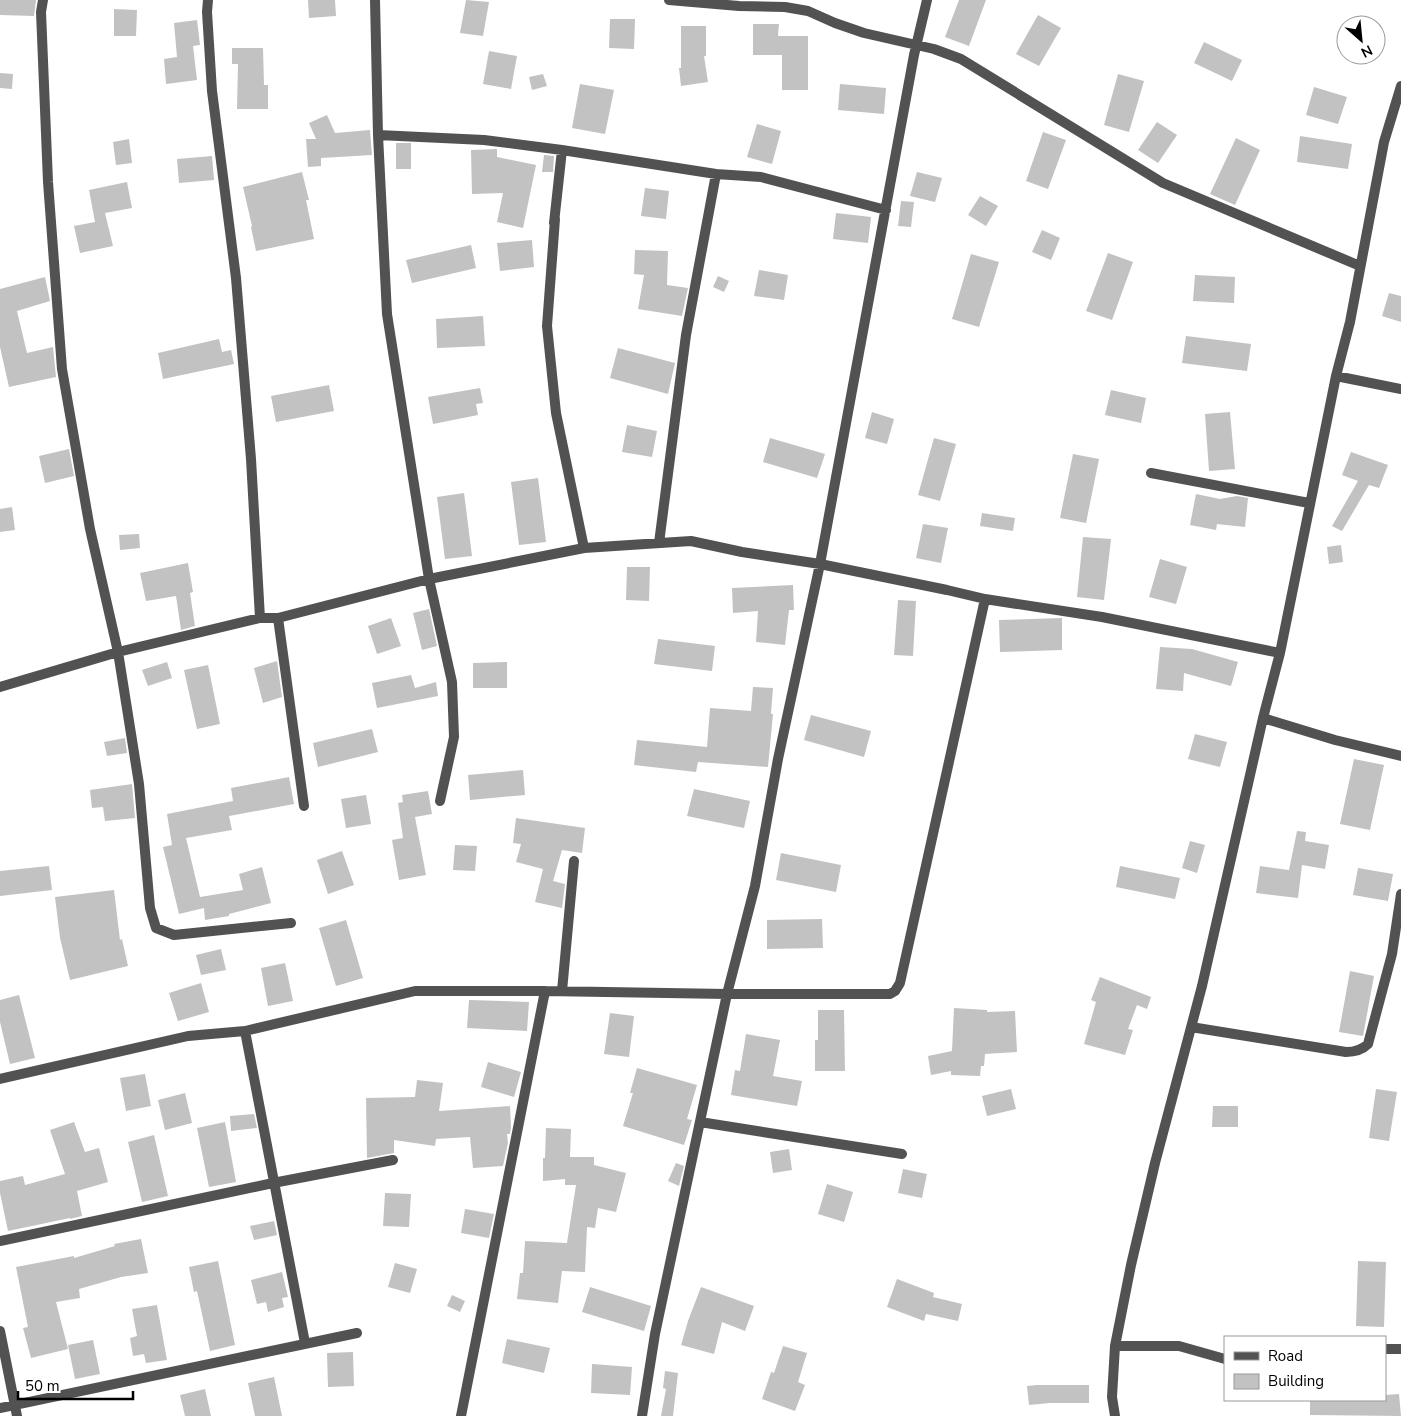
<svg xmlns="http://www.w3.org/2000/svg" width="1401" height="1416" font-family="'Nunito Sans',sans-serif">
<rect width="100%" height="100%" fill="#fff"/>
<path fill="#c2c2c2" d="M0,0H36L34,16L0,15Z
M308,0H335L336,16L309,18Z
M466,0L489,2L483,36L460,33Z
M959,0H986L969,46L945,37Z
M114,9L137,10L136,36H114Z
M1038,15L1061,28L1039,66L1016,54Z
M610,19H635L634,49L609,48Z
M197,20L200,45L193,46L197,80L166,84L164,59L177,57L174,23Z
M753,24H779L778,36H808V90H782V55H753Z
M681,26H706V56H704L708,82L681,86L679,68H681Z
M1204,42L1242,60L1232,81L1194,63Z
M232,48H263L264,85H268V109H237L238,64H232Z
M489,51L517,56L511,89L483,84Z
M0,73L13,74L12,89L0,88Z
M543,74L547,86L532,90L529,77Z
M1118,74L1144,81L1129,132L1104,125Z
M580,84L614,90L605,134L572,128Z
M840,84L886,88L884,114L838,110Z
M1314,87L1347,97L1338,124L1306,115Z
M327,115L335,133L370,130L372,155L321,158V166L308,167L306,139H316L309,123Z
M1157,122L1177,135L1158,163L1138,150Z
M757,124L781,131L772,164L747,157Z
M1043,132L1066,140L1048,189L1026,181Z
M1300,136L1352,144L1348,169L1297,162Z
M1236,138L1260,150L1235,205L1210,194Z
M129,139L132,163L116,165L113,142Z
M396,143H411V169H396Z
M497,149V157L536,165L523,228L497,222L503,193L472,194L471,150Z
M544,155L554,156L553,172H542Z
M212,156L214,180L179,183L177,159Z
M302,172L309,200H306L314,239L256,251L251,227L252,226L243,187Z
M917,172L942,178L935,202L910,196Z
M127,182L132,208L105,213L113,246L80,253L74,226L95,222L89,190Z
M645,188L669,191L666,219L641,216Z
M980,196L998,206L986,226L968,215Z
M901,201L914,202L911,227L898,226Z
M836,213L871,217L868,243L833,239Z
M1042,230L1060,238L1051,260L1032,252Z
M532,240L534,267L500,271L497,243Z
M471,245L476,268L412,283L406,260Z
M635,250L668,251L667,285L688,288L682,316L638,309L644,275L634,274Z
M1108,253L1133,262L1112,320L1086,311Z
M971,254L999,262L979,327L952,319Z
M759,270L788,275L784,300L754,296Z
M1195,275L1235,277L1234,303L1193,301Z
M718,276L729,281L724,292L713,287Z
M45,277L50,301L17,311L27,353L53,347L56,377L9,387L0,347V289Z
M1389,293L1401,296V322L1382,316Z
M483,316L485,346L437,348L436,319Z
M1186,336L1251,344L1247,371L1182,363Z
M219,339L222,352L231,350L234,364L163,379L158,353Z
M618,348L675,363L668,394L610,378Z
M329,385L334,411L276,422L271,396Z
M480,388L483,403L476,404L478,415L433,424L428,397Z
M1111,390L1146,398L1141,423L1105,415Z
M872,412L894,419L887,444L865,438Z
M1230,412L1235,469L1209,471L1205,414Z
M627,425L657,431L652,457L622,452Z
M770,438L825,454L817,478L763,462Z
M934,438L956,444L940,501L918,495Z
M69,449L74,476L45,483L39,456Z
M1351,452L1388,465L1379,488L1369,485L1342,531L1332,526L1358,481L1342,475Z
M1073,454L1099,459L1086,523L1060,518Z
M538,478L546,542L519,545L511,482Z
M464,493L472,556L445,559L437,497Z
M1196,494L1220,499L1237,496L1248,498L1245,527L1217,524L1216,530L1190,525Z
M12,507L15,530L0,532V509Z
M982,513L1015,518L1013,531L980,526Z
M923,524L948,528L941,563L916,558Z
M139,534L140,548L120,550L119,535Z
M1083,537L1111,539L1104,600L1077,597Z
M1341,545L1343,562L1329,564L1327,547Z
M1160,559L1187,567L1176,604L1149,597Z
M188,563L193,592L190,593L195,626L181,630L176,596L146,601L140,573Z
M627,567H650L649,601L626,600Z
M793,585L794,610H789L785,645L756,642L758,611L733,613L732,588Z
M898,600L916,601L913,656L894,655Z
M429,609L437,646L422,650L413,613Z
M391,618L401,646L377,654L368,626Z
M1062,618V650L1000,652L999,620Z
M658,639L715,646L712,671L654,664Z
M1160,647L1192,649L1238,662L1231,686L1184,673L1183,691L1156,689Z
M277,661L282,697L263,703L254,668Z
M167,662L172,678L148,686L142,670Z
M507,662V688H473V663Z
M208,665L220,724L197,729L184,670Z
M411,675L415,688L436,682L438,696L377,708L372,683Z
M753,687L773,688L771,714H773L768,767L698,762L696,772L634,765L637,740L707,747L710,708L751,711Z
M811,715L871,731L864,757L804,740Z
M372,729L378,752L318,767L313,743Z
M1195,734L1227,742L1220,767L1188,759Z
M125,738L127,753L107,756L104,742Z
M1354,759L1384,765L1370,830L1340,824Z
M523,770L525,795L470,800L468,775Z
M289,777L294,804L229,816L232,830L186,838L200,897L243,890L239,874L262,867L271,903L229,914V916L205,920L204,908L179,914L163,847L172,845L167,814L233,801L231,788Z
M132,784L135,818L105,821L103,807L92,808L90,790Z
M694,789L750,801L744,828L687,816Z
M428,791L432,814L415,817L426,875L399,880L392,840L403,838L398,803L403,802L402,795Z
M366,795L371,824L346,828L341,799Z
M516,818L585,828L582,853L562,850L553,881L565,884L562,908L535,902L543,869L516,862L521,844L513,843Z
M1297,831L1306,832L1305,841L1329,845L1325,869L1302,865L1298,898L1256,893L1260,866L1289,870Z
M1190,841L1205,845L1197,873L1182,868Z
M455,845L477,846L475,871L453,870Z
M342,851L354,885L328,894L317,860Z
M781,853L841,865L836,892L776,880Z
M49,866L52,890L0,896V871Z
M1120,866L1180,878L1175,899L1116,887Z
M1358,868L1393,874L1388,901L1353,895Z
M114,890L120,940L122,939L128,966L70,980L60,938L55,897Z
M822,919L823,948L767,949V920Z
M346,920L363,978L336,986L319,928Z
M221,949L226,970L201,975L196,955Z
M285,963L293,1001L268,1006L261,968Z
M1350,971L1374,976L1363,1036L1339,1032Z
M1100,977L1151,997L1147,1009L1137,1005L1128,1029L1133,1030L1125,1055L1084,1044L1096,1002L1091,1000Z
M201,983L209,1012L178,1021L169,993Z
M19,995L35,1058L10,1064L0,1022V1000Z
M469,1000L529,1002L527,1031L467,1028Z
M954,1008L987,1010V1012L1015,1011L1017,1052L985,1054L984,1066H981L980,1076L951,1075V1071L931,1075L928,1056L952,1051Z
M818,1010H844L845,1071H815V1040H818Z
M610,1013L634,1016L629,1057L604,1054Z
M746,1034L780,1040L773,1076L802,1081L797,1106L731,1095L735,1070L740,1071Z
M488,1062L521,1072L514,1097L481,1087Z
M637,1068L697,1085L687,1119L692,1120L684,1145L623,1126L633,1093H630Z
M145,1074L151,1106L126,1111L120,1078Z
M417,1080L443,1083L439,1111L510,1106L511,1127L510,1134H507L508,1143L503,1166L473,1168L470,1137L436,1139L435,1146L394,1140V1153L367,1158L366,1098L415,1097Z
M1011,1089L1016,1109L987,1116L982,1096Z
M1376,1089L1397,1092L1389,1141L1369,1138Z
M185,1093L192,1123L165,1130L158,1100Z
M1213,1106H1238V1127H1212Z
M254,1114L257,1128L231,1131L230,1116Z
M74,1122L85,1152L99,1148L108,1182L77,1191L82,1216L70,1219V1218L8,1231L0,1193V1181L23,1176L25,1185L65,1174L50,1130Z
M225,1122L236,1182L209,1187L197,1128Z
M546,1128L571,1129L570,1157H594V1165L626,1173L616,1212L598,1208L595,1228L587,1227L585,1272L562,1271L558,1303L517,1299L520,1273H523L525,1241L567,1243L576,1185H565V1179L543,1181V1158H545Z
M154,1135L168,1196L142,1202L128,1142Z
M789,1149L792,1170L773,1173L770,1152Z
M676,1163L684,1166L679,1186L668,1181Z
M903,1169L927,1174L922,1198L898,1193Z
M827,1184L853,1192L844,1222L818,1214Z
M385,1193L411,1194L409,1227L383,1226Z
M465,1209L494,1214L489,1238L461,1233Z
M274,1221L277,1235L254,1240L250,1226Z
M141,1239L148,1273L121,1277L79,1289L80,1298L56,1302L68,1349L31,1358L23,1328L28,1327L16,1267L74,1256V1258L115,1246L114,1244Z
M218,1261L235,1345L210,1351L197,1291L194,1292L189,1267Z
M1358,1261L1386,1262L1384,1327L1356,1326Z
M395,1263L417,1269L410,1293L388,1287Z
M282,1272L288,1297L282,1298L284,1307L268,1312L266,1302L257,1304L251,1280Z
M897,1279L934,1293L933,1297L962,1304L958,1321L926,1314L924,1321L887,1307Z
M590,1287L651,1306L644,1331L582,1312Z
M701,1287L754,1306L745,1331L722,1322L714,1354L681,1345L688,1321Z
M452,1295L465,1301L460,1312L447,1306Z
M157,1305L167,1360L146,1363L144,1354L133,1356L130,1338L137,1336L132,1309Z
M507,1339L550,1348L544,1373L502,1363Z
M93,1340L100,1374L75,1379L68,1345Z
M783,1346L807,1353L798,1382L805,1385L795,1411L762,1399L771,1372L774,1373Z
M353,1352L354,1386L328,1387L327,1353Z
M592,1364L632,1367L630,1395L591,1393Z
M665,1371L678,1373L673,1416H661L666,1389L663,1388Z
M274,1377L282,1416H255L248,1383Z
M1037,1385H1089V1403H1050L1029,1405L1027,1386Z
M205,1389L211,1416H185L180,1395Z
M1399,1394L1401,1416L1310,1415V1400H1385V1395Z"/>
<g fill="none" stroke-linecap="round" stroke-linejoin="round">
<path stroke="#525252" stroke-width="10" d="M43,0L41,12L48,182L62,369L90,529L118,652L139,784L150,908L156,928L174,935L291,923
M208,0L207,12L212,91L236,278L251,459L260,618
M375,0L378,135L387,314L429,579L452,682L454,737L440,801
M669,0L739,6L785,7L808,11L835,23L864,33L934,49L961,59L1163,183L1360,266
M378,135L484,140L562,150L716,174L761,177L886,210
M555,219L547,326L556,413L584,548
M554,223L562,150
M1336,376L1401,389
M1151,473L1309,503
M659,543L686,335L716,174
M278,618L304,806
M0,687L118,652L260,618H278L429,579L584,548L691,541L742,552L820,564L947,590L985,599L1102,617L1280,653
M1263,718L1335,740L1401,756
M562,991L574,861
M1191,1027L1346,1052C1354,1052 1362,1050 1368,1044L1392,954L1401,894
M245,1031L305,1343
M0,1079L188,1036L245,1031L415,991H545L727,994H890L895,991L900,983L985,599
M700,1122L902,1154
M0,1241L273,1183L393,1160
M0,1331L17,1416
M1115,1346H1179L1225,1359
M1385,1349H1401
M0,1408L357,1333
M461,1416L545,991
M642,1416L655,1334L727,994L755,886L778,759L820,564L914,55L927,0
M1115,1416L1112,1397L1115,1346L1131,1265L1155,1163L1202,986L1263,718L1280,653L1336,376L1350,322L1384,142L1401,86"/>
</g>
<rect x="1224" y="1336" width="162" height="65" fill="#ffffff" stroke="#999999"/>
<rect x="1234" y="1352" width="25" height="8" fill="#525252" stroke="#999999"/>
<text x="1268" y="1361" font-size="15" fill="#000000">Road</text>
<rect x="1234" y="1374" width="25" height="15" fill="#c2c2c2" stroke="#999999"/>
<text x="1268" y="1386" font-size="15" fill="#000000">Building</text>
<g transform="translate(1361 40) rotate(153)"><circle r="24" fill="#ffffff" stroke="#999999"/>
<path d="M0-4L9 19L0 12L-9 19Z" fill="#000000"/>
<text y="-8" font-size="14" font-weight="bold" text-anchor="middle" fill="#000000">N</text>
</g>
<path d="M18 1391v8h115v-8" fill="none" stroke="#000000" stroke-width="2.5"/>
<text x="25" y="1391" font-size="15" fill="#000000" stroke="#ffffff" stroke-width="4" paint-order="stroke">50 m</text>
</svg>
